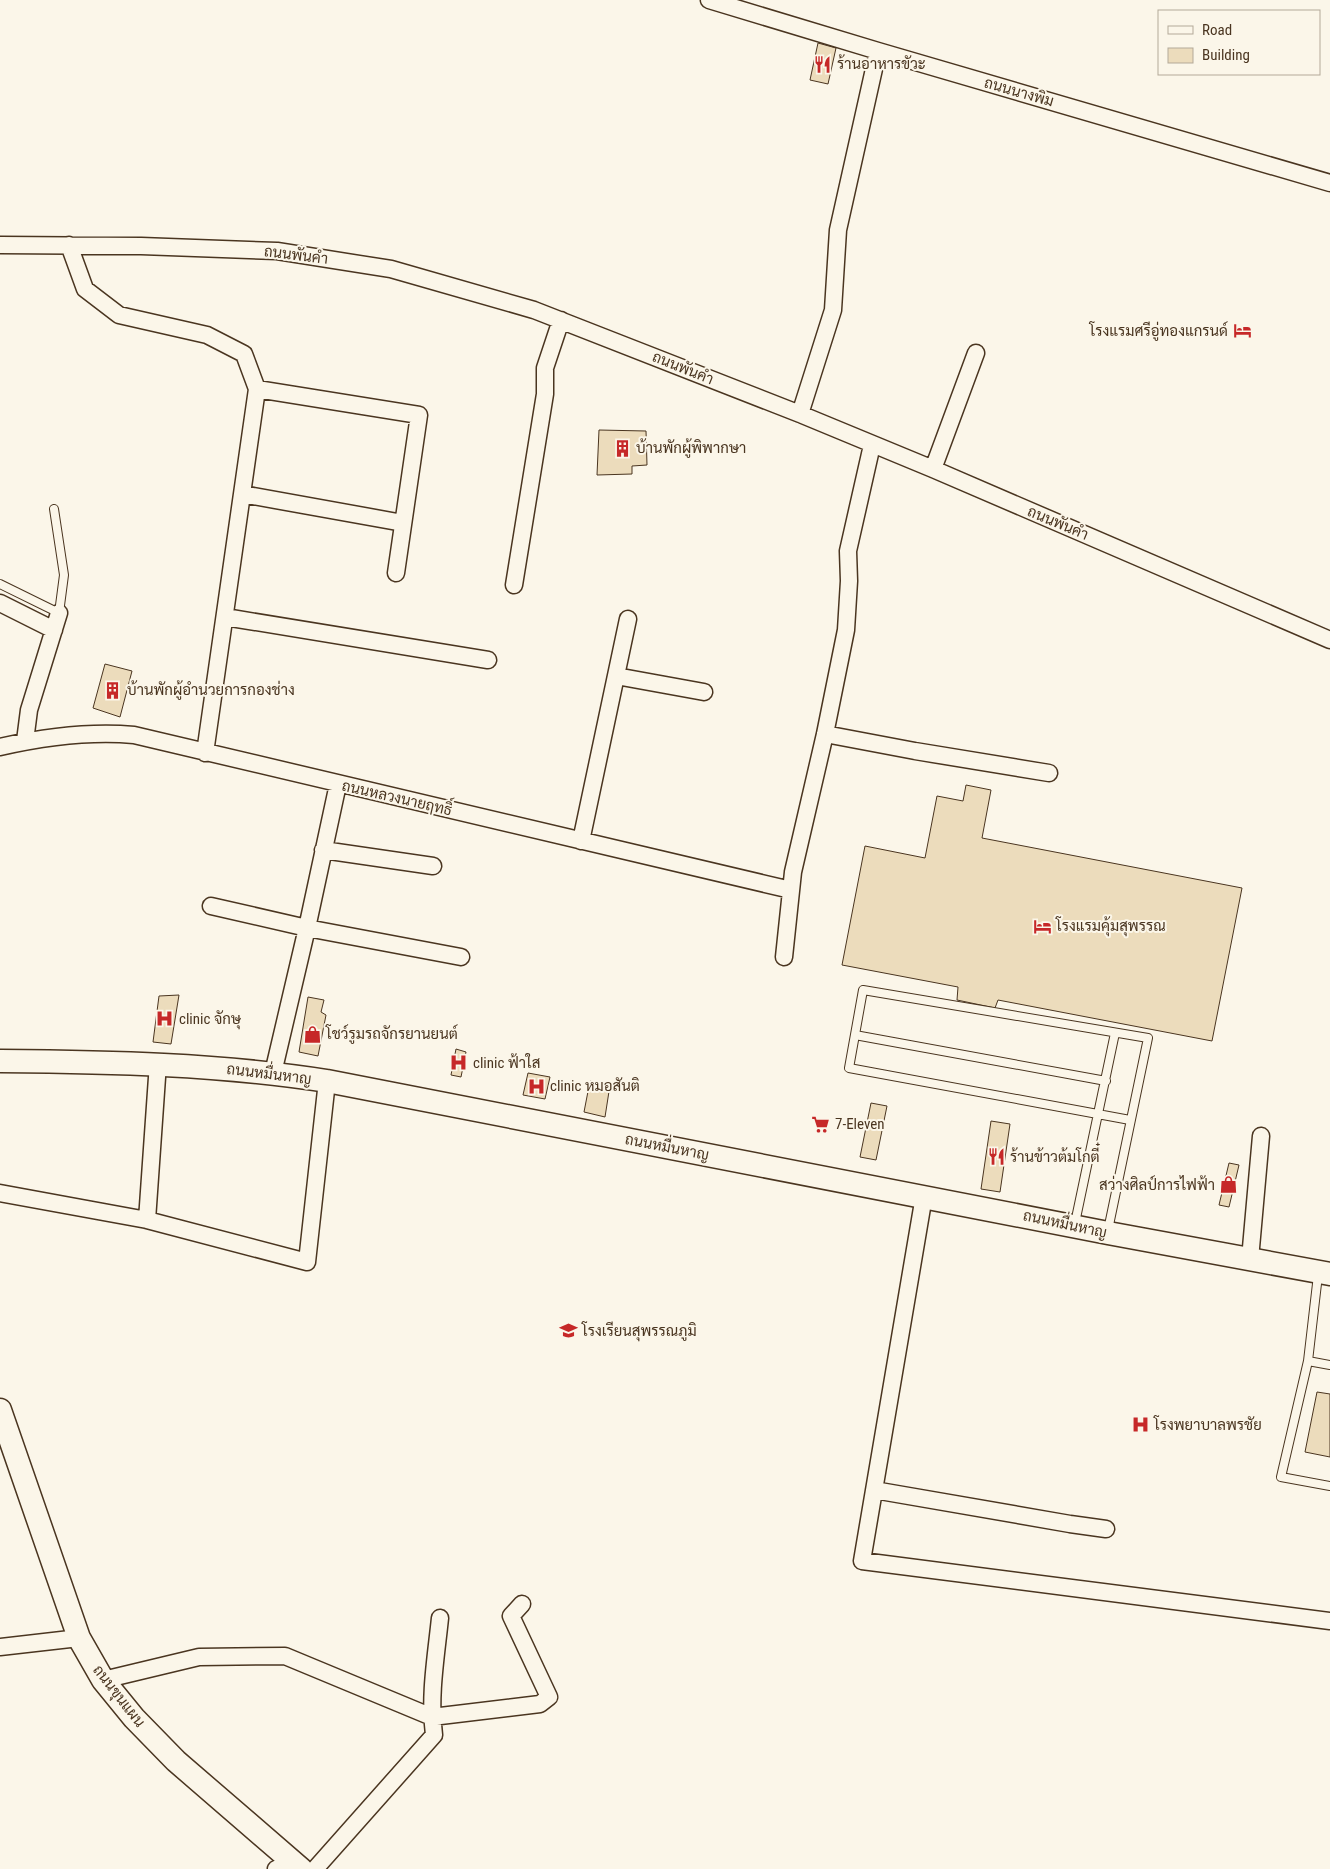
<svg xmlns="http://www.w3.org/2000/svg" width="1330" height="1869" font-family="'Roboto Condensed',Sarabun,sans-serif">
<rect width="100%" height="100%" fill="#fbf6e9"/>
<path fill="#ecdcbc" stroke="#4a3520" d="M818,43L836,48L828,84L810,80Z
M599,430L646,431L647,465L632,466V474L597,475Z
M105,664L132,671L120,717L93,708Z
M966,785L991,790L982,838L1242,888L1212,1041L998,1000L995,1008L957,1000L958,987L842,965L865,846L925,858L937,796L963,801Z
M179,995L171,1044L153,1042L159,996Z
M308,997L324,1000L321,1012L326,1015L318,1056L299,1052Z
M456,1049L466,1052L461,1077L451,1075Z
M528,1073L550,1077L545,1099L523,1095Z
M590,1081L610,1085L605,1117L584,1112Z
M871,1103L887,1106L876,1160L860,1157Z
M991,1121L1010,1124L1000,1192L981,1189Z
M1229,1163L1239,1165L1229,1207L1219,1205Z
M1317,1392L1330,1394V1457L1305,1452Z"/>
<g fill="none" stroke-linecap="round" stroke-linejoin="round">
<defs>
<path id="lane" d="M0,584L59,613L64,575L54,509
M855,1035L1106,1081
M1075,1223L1115,1033
M1108,1230L1148,1038L863,990L849,1068L1130,1120
M1318,1275L1308,1361L1281,1477L1330,1486
M1308,1361L1330,1365"/>
<path id="street" d="M709,0L878,51L1330,183
M0,245L141,246L277,251L391,269L534,310L800,414L933,469L1330,640
M69,245L85,289L119,315L207,335L244,354L257,389L205,753
M257,389L419,415L396,573
M800,414L833,310L838,230L878,51
M933,469L976,353
M242,494L403,523
M514,585L545,394V368L561,320
M0,603L54,630
M225,617L488,660
M616,676L704,692
M825,734L915,751L1049,773
M25,741L29,710L59,613
M0,747C44,737 89,731 134,735L791,890
M581,841L628,619
M323,850L433,866
M211,906L307,928L461,957
M784,957L793,872L825,734L846,630L849,581L848,551L872,445
M273,1073L307,928L338,784
M0,1193L147,1220L307,1262L327,1081
M924,1196L862,1561L1330,1621
M147,1220L158,1063
M1250,1259L1261,1136
M874,1490L1070,1524L1106,1529
M0,1647L79,1638
M103,1680L199,1657L285,1656L432,1717L540,1704L549,1697L511,1616L522,1604
M276,1869L295,1863
M315,1869L434,1735C429,1696 436,1657 440,1618"/>
<path id="secondary" d="M0,1061C109,1062 218,1064 327,1081L1108,1233L1330,1274
M0,1410L79,1638L103,1680L134,1718L176,1761L301,1869"/>
</defs>
<use href="#lane" stroke="#4a3520" stroke-width="10"/>
<use href="#street" stroke="#4a3520" stroke-width="19"/>
<use href="#secondary" stroke="#4a3520" stroke-width="25"/>
<use href="#lane" stroke="#fbf6e9" stroke-width="8"/>
<use href="#street" stroke="#fbf6e9" stroke-width="16"/>
<use href="#secondary" stroke="#fbf6e9" stroke-width="22"/>
</g>
<defs>
<symbol id="restaurant-bare" viewBox="-9 -9 18 18"><path d="M-5-6h1v4h1v-4h1v4h1v-4h1v5L-1.5 .5V6h-2V.5L-5-1ZM5-6V6H3V1.5H1.5Q1.5-4 5-6Z" fill="#c62828" stroke="#fbf6e9" stroke-width="2.5" paint-order="stroke"/></symbol>
<symbol id="hotel-bare" viewBox="-9 -9 18 18"><path d="M-6-4.5h1.5V1H6V5H4.5V3h-9V5H-6ZM-4 0a1.8 1.8 0 1 1 3.6 0ZM.5 0V-2.5h3Q6-2.5 6 0Z" fill="#c62828" stroke="#fbf6e9" stroke-width="2.5" paint-order="stroke"/></symbol>
<symbol id="building-bare" viewBox="-9 -9 18 18"><path d="M-4-6H4V6H1V3H-1V6H-4ZM-2.5-4.3h1.7v1.8h-1.7ZM.8-4.3h1.7v1.8H.8ZM-2.5-1h1.7V.8h-1.7ZM.8-1h1.7V.8H.8Z" fill="#c62828" stroke="#fbf6e9" stroke-width="2.5" paint-order="stroke"/></symbol>
<symbol id="hospital-bare" viewBox="-9 -9 18 18"><path d="M-5-5h3v3.5h4V-5h3V5h-3V1.5h-4V5h-3Z" fill="#c62828" stroke="#fbf6e9" stroke-width="2.5" paint-order="stroke"/></symbol>
<symbol id="shop-bare" viewBox="-9 -9 18 18"><path d="M-5-2.5h2.3a2.7 3.5 0 0 1 5.4 0H5L5.5 6h-11ZM-1.5-2.5h3a1.5 2.3 0 0 0-3 0Z" fill="#c62828" stroke="#fbf6e9" stroke-width="2.5" paint-order="stroke"/></symbol>
<symbol id="supermarket-bare" viewBox="-9 -9 18 18"><path d="M-6-5.5h2.5l.6 2H6L4.5 2H-2.5L-4.4-4H-6ZM-1.5 3.2a1.3 1.3 0 1 0 .1 0ZM3 3.2a1.3 1.3 0 1 0 .1 0Z" fill="#c62828" stroke="#fbf6e9" stroke-width="2.5" paint-order="stroke"/></symbol>
<symbol id="school-bare" viewBox="-9 -9 18 18"><path d="M0-5L7-2L0 1L-7-2ZM-4 1L0 2.5L4 1V4Q0 6-4 4Z" fill="#c62828" stroke="#fbf6e9" stroke-width="2.5" paint-order="stroke"/></symbol>
</defs>
<g fill-rule="evenodd">
<use href="#restaurant-bare" x="810" y="52" width="25" height="25"/>
<use href="#hotel-bare" x="1230" y="318" width="25" height="25"/>
<use href="#building-bare" x="610" y="436" width="25" height="25"/>
<use href="#building-bare" x="100" y="678" width="25" height="25"/>
<use href="#hotel-bare" x="1030" y="914" width="25" height="25"/>
<use href="#hospital-bare" x="152" y="1006" width="25" height="25"/>
<use href="#shop-bare" x="300" y="1022" width="25" height="25"/>
<use href="#hospital-bare" x="446" y="1050" width="25" height="25"/>
<use href="#hospital-bare" x="524" y="1074" width="25" height="25"/>
<use href="#supermarket-bare" x="808" y="1112" width="25" height="25"/>
<use href="#restaurant-bare" x="984" y="1144" width="25" height="25"/>
<use href="#shop-bare" x="1216" y="1172" width="25" height="25"/>
<use href="#school-bare" x="556" y="1318" width="25" height="25"/>
<use href="#hospital-bare" x="1128" y="1412" width="25" height="25"/>
</g>
<g text-anchor="middle" stroke-width="4" stroke-linejoin="round" paint-order="stroke">
<g font-size="15" fill="#4a3520" stroke="#fbf6e9" text-anchor="start">
<text x="837" y="69">ร้านอาหารขัวะ</text>
<text x="1228" y="336" text-anchor="end">โรงแรมศรีอู่ทองแกรนด์</text>
<text x="636" y="453">บ้านพักผู้พิพากษา</text>
<text x="127" y="695">บ้านพักผู้อำนวยการกองช่าง</text>
<text x="1056" y="931">โรงแรมคุ้มสุพรรณ</text>
<text x="179" y="1024">clinic จักษุ</text>
<text x="326" y="1039">โชว์รูมรถจักรยานยนต์</text>
<text x="473" y="1068">clinic ฟ้าใส</text>
<text x="550" y="1091">clinic หมอสันติ</text>
<text x="835" y="1129">7-Eleven</text>
<text x="1010" y="1162">ร้านข้าวต้มโกตี๋</text>
<text x="1215" y="1190" text-anchor="end">สว่างศิลป์การไฟฟ้า</text>
<text x="582" y="1336">โรงเรียนสุพรรณภูมิ</text>
<text x="1154" y="1430">โรงพยาบาลพรชัย</text>
</g>
<g font-size="15" fill="#4a3520" stroke="#fbf6e9">
<text transform="translate(1019 92) rotate(16)" y="5">ถนนนางพิม</text>
<text transform="translate(296 255) rotate(7)" y="5">ถนนพันคำ</text>
<text transform="translate(683 368) rotate(22)" y="5">ถนนพันคำ</text>
<text transform="translate(1058 523) rotate(23)" y="5">ถนนพันคำ</text>
<text transform="translate(397 798) rotate(13)" y="5">ถนนหลวงนายฤทธิ์</text>
<text transform="translate(269 1074) rotate(7)" y="5">ถนนหมื่นหาญ</text>
<text transform="translate(667 1147) rotate(11)" y="5">ถนนหมื่นหาญ</text>
<text transform="translate(1065 1224) rotate(12)" y="5">ถนนหมื่นหาญ</text>
<text transform="translate(119 1696) rotate(52)" y="5">ถนนขุนแผน</text>
</g>
</g>
<rect x="1158" y="10" width="162" height="65" fill="#fbf6e9" stroke="#b4a999"/>
<rect x="1168" y="26" width="25" height="8" fill="#fbf6e9" stroke="#b4a999"/>
<text x="1202" y="35" font-size="15" fill="#4a3520">Road</text>
<rect x="1168" y="48" width="25" height="15" fill="#ecdcbc" stroke="#b4a999"/>
<text x="1202" y="60" font-size="15" fill="#4a3520">Building</text>
</svg>
